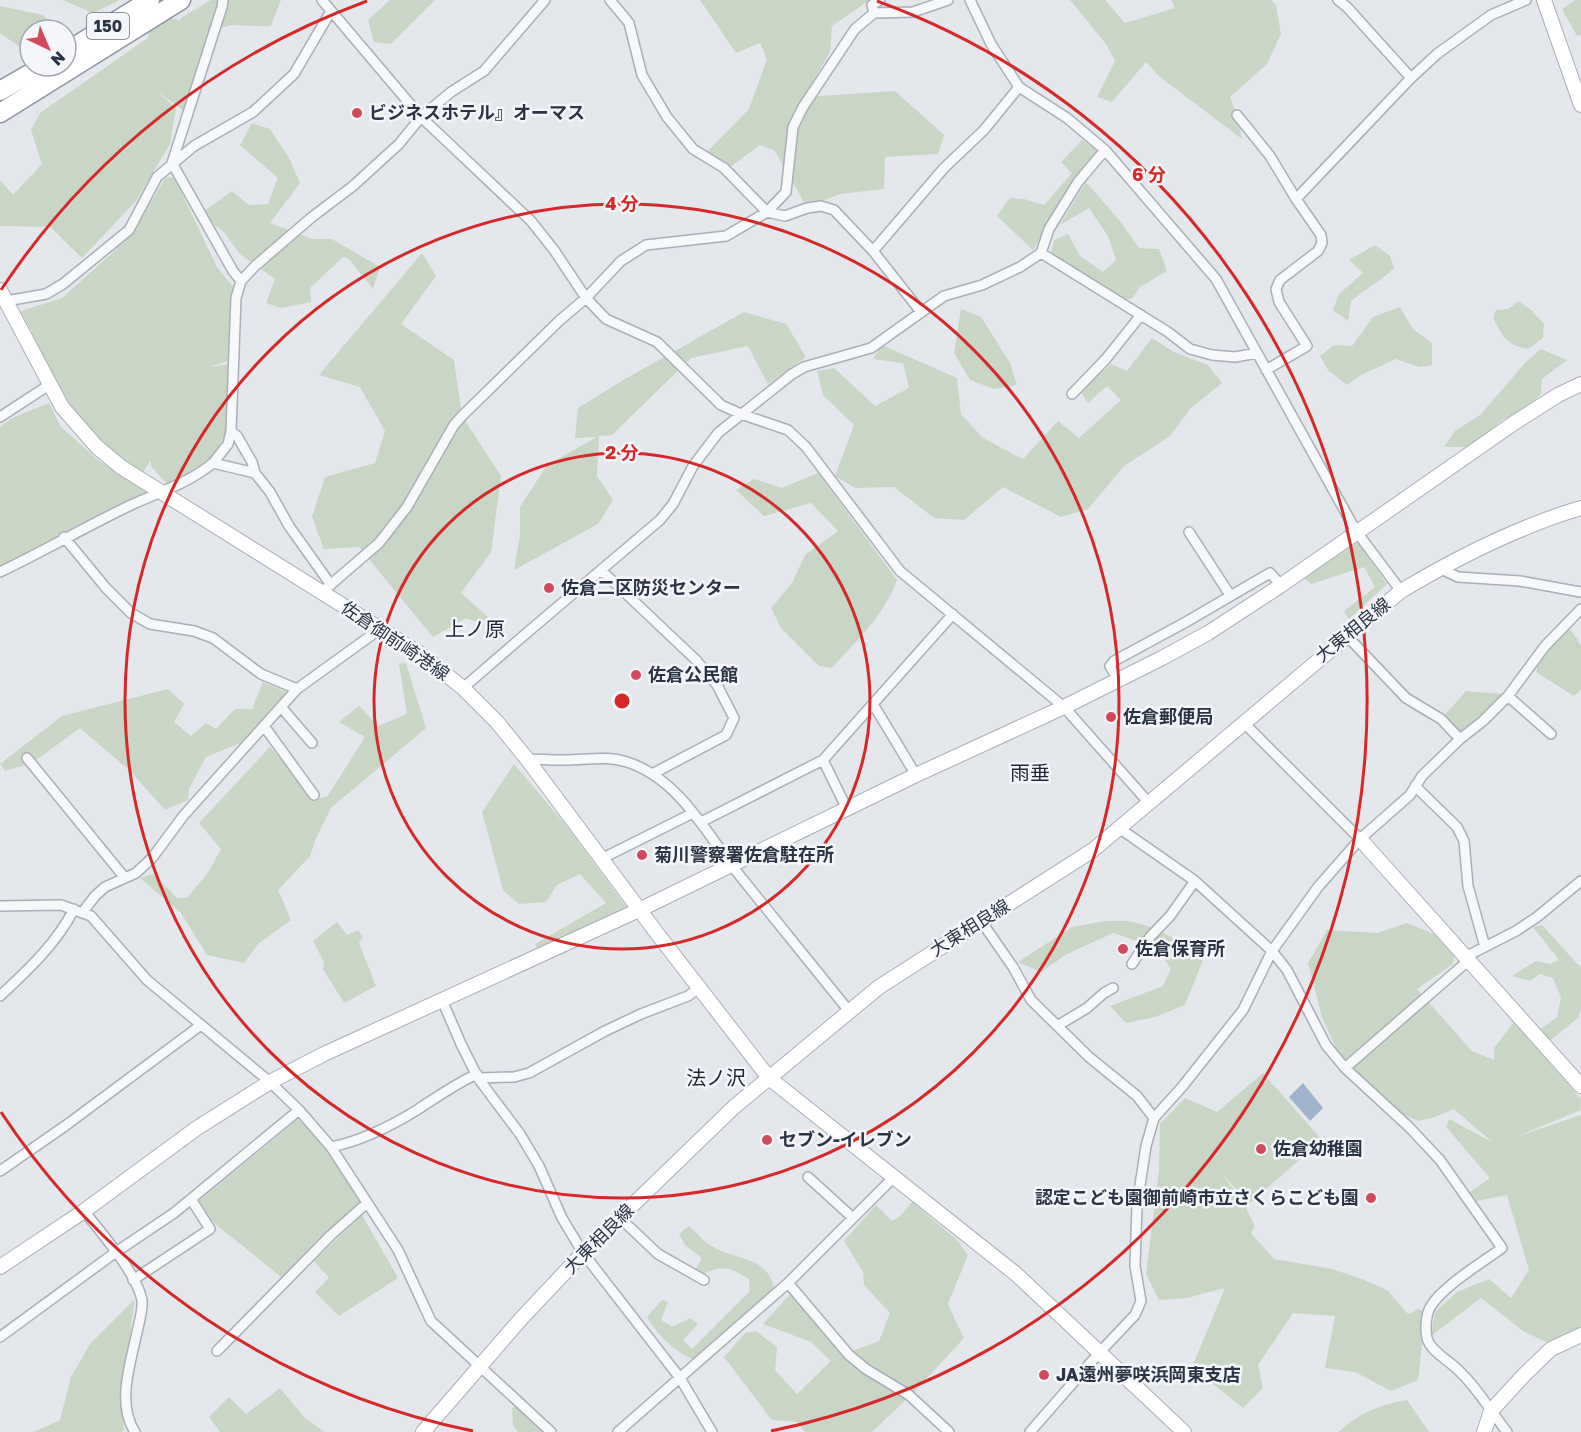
<svg xmlns="http://www.w3.org/2000/svg" width="1581" height="1432" font-family="'Golos Text','Noto Sans JP',sans-serif">
<rect width="100%" height="100%" fill="#e4e7ec"/>
<path fill="#c9d6c5" d="M63,0H120L93,13Z
M211,0H281L271,26C260,27 235,24 227,26C221,28 216,31 209,33L187,113L155,90L176,108L170,144L136,201L82,258L50,227L0,226V180L13,195L42,164L31,130L40,113L149,37L148,30L172,18L180,21L181,18Z
M390,0H435L391,44L374,42L368,20Z
M700,0H870L832,26L830,52L804,97L895,91L944,135L938,154L885,157L884,189L840,194L825,200L804,202L774,150L760,145L729,168L704,155L749,109L767,59L760,43L736,53Z
M1070,0H1105L1125,23L1175,8L1171,0H1271L1276,5L1281,34L1267,64L1230,97L1237,115L1242,139L1160,77L1146,62L1112,102L1097,97L1115,61L1106,44Z
M1575,0H1581V35L1577,36L1562,9Z
M0,6L43,15L59,30H30V54L0,33Z
M252,123L270,129L289,158L300,183L270,223L312,239H332L380,267L373,289L349,259L343,257L310,288L311,302L281,308L266,303L275,279L240,254L224,232L200,214L232,191L249,205L268,204L278,178L240,145Z
M1082,140L1099,151L1074,180L1033,250L997,216L1010,198L1024,199L1044,205L1072,173L1061,162Z
M174,177L217,267L234,288L230,360L210,367L230,364L227,432L210,461L168,485L151,466V460L143,472C127,463 109,454 97,440C64,403 44,355 21,311L62,298L132,235L165,178Z
M1086,182L1120,221L1139,248L1159,249L1167,271L1140,287L1132,299L1111,297L1051,252L1054,240L1068,234L1080,256L1103,272L1116,260L1108,236L1089,208L1060,225Z
M1375,245L1390,256L1394,268C1381,281 1365,289 1351,301L1348,321L1333,310L1339,294L1363,273L1349,260Z
M422,253L436,276L401,324L454,360L462,416L501,476L491,552L461,593L488,617L481,624L466,618L433,637L359,547L324,549L312,517L325,477L375,463L385,431L360,387L319,375Z
M1519,301L1531,310L1544,324L1543,338L1528,349C1507,346 1503,336 1493,318L1496,310L1508,309Z
M1400,307L1413,329L1432,343V365L1419,367L1396,359L1361,375L1347,385L1328,370L1320,356L1334,345L1352,346L1373,317Z
M961,309L981,317L1010,363L1017,385L994,389L970,380L954,353Z
M744,312L786,324L806,357L768,384L748,346L691,358L612,435L599,436L597,476L613,500L598,524L514,570L520,535V507L547,465L597,437L575,438L578,408L625,379Z
M1152,338L1174,352L1208,365L1222,383L1190,409L1170,436L1124,466L1088,509L1061,517L1003,487L964,520L934,518L894,487L855,488L835,476L854,425L823,395L817,371L834,368L875,406L909,388L903,363L873,359L882,345L957,378L961,414L983,438L1023,459L1058,421L1079,438L1121,400L1107,386L1088,403L1081,392L1111,364L1127,371Z
M1541,349L1567,360L1542,379L1541,394L1526,409L1502,420L1484,436L1466,447H1444L1455,431L1480,415L1525,363Z
M49,403L61,427L99,461L148,490L0,566V427L12,418Z
M818,473L897,580C885,614 856,641 832,668L819,666L781,628L771,608L792,583L805,555L838,531L811,503L764,516L736,490L754,479L782,488Z
M1358,542L1387,584L1349,619L1344,611L1375,587L1364,567L1311,584L1304,578Z
M1570,629L1581,645V689L1574,696L1536,672L1539,659Z
M406,663L426,728L331,808L315,841L310,856L278,890L291,920L258,944L244,963L207,955L181,913L140,878L153,874L177,898H187L207,874L221,849L199,823L270,747L315,799L327,797L365,737L339,722L359,706L378,726L407,714L399,664Z
M263,682L289,693L250,739L206,757L189,789L188,800L165,810L131,772L80,728L32,763L5,771L0,764L62,716L168,689L184,704L174,722L191,736L206,723L216,729L235,709H252Z
M1466,691L1502,694L1485,715L1459,734L1444,716Z
M514,764L565,824L630,912L540,953L535,944L606,903L580,874L557,885L546,902L519,904L503,890L482,812Z
M1105,921C1114,921 1124,920 1133,922C1160,928 1183,942 1203,960L1185,1005L1155,1017L1126,1023L1110,1006L1163,986L1171,969L1156,947L1113,933L1067,954L1041,972L1018,962L1072,927Z
M337,922L347,935L358,930L363,937L359,943L376,986L344,1003L323,969L324,962L313,941Z
M1407,923L1434,934L1454,956L1453,964L1417,989L1472,1051L1494,1060V1048L1514,1022L1581,1099V1110L1513,1138L1581,1115V1327L1546,1342L1523,1331L1481,1298L1431,1336L1435,1312L1457,1292L1489,1279L1511,1298L1529,1270L1507,1195L1472,1202L1470,1192L1490,1178L1446,1127L1449,1119L1492,1142L1454,1109L1432,1118L1418,1121L1403,1114L1359,1076L1338,1053L1322,1017L1308,963L1327,930L1377,933Z
M1542,925L1581,968V1010L1578,1018L1548,1042L1539,1030L1557,1017L1561,997L1553,978L1540,974L1530,981L1512,976L1536,961L1550,964L1559,960L1533,927Z
M1263,1073L1322,1140L1249,1204L1222,1173L1245,1206L1255,1226L1251,1233L1274,1259L1332,1269L1362,1279L1387,1290L1407,1313L1410,1314L1418,1309L1423,1311L1422,1345L1418,1380L1391,1391L1355,1372L1325,1368L1335,1316L1293,1313L1258,1365L1263,1388L1243,1408L1192,1367L1225,1288L1187,1298L1159,1300L1146,1274L1159,1169L1160,1124L1185,1098L1217,1112Z
M298,1119L326,1147L362,1202L281,1277L213,1222L199,1201Z
M912,1202L957,1240L968,1255L948,1304L964,1338L915,1391L872,1432H805L797,1422L772,1420L724,1357L745,1333L756,1331L777,1347L775,1370L797,1394L831,1361L811,1342L763,1324L792,1292L842,1355L879,1341L890,1313L864,1285L863,1272L844,1241L876,1205L892,1221L899,1217Z
M362,1215L398,1278L339,1316L315,1292L329,1278L314,1261Z
M689,1226C696,1232 702,1240 710,1245C734,1261 765,1254 774,1287L768,1300L700,1361C679,1357 657,1335 647,1317L662,1300L668,1302L661,1320L672,1327L690,1318L698,1324L683,1340L692,1349L750,1291L749,1279C739,1273 728,1266 716,1269C705,1272 706,1275 693,1274L702,1258L685,1245L679,1234Z
M135,1299L121,1399L124,1430L122,1432H34L60,1420L71,1377L90,1344Z
M280,1388L305,1418L325,1432H220L209,1417L229,1397L246,1414Z
M1407,1400L1429,1432H1339C1358,1413 1380,1405 1407,1400Z
M518,1406L546,1432H518L513,1426L512,1408Z"/>
<path fill="#9fb4cc" d="M1303,1083L1323,1108L1310,1121L1289,1097Z"/>
<g fill="none" stroke-linecap="round" stroke-linejoin="round">
<defs>
<path id="street" d="M223,0L222,7L172,163L233,271L241,281
M322,0L421,117L531,221L554,250L586,298L606,319L657,342L721,405L741,414L788,430L806,447L900,571L1064,707L1149,803
M610,0L629,23L642,75L667,117L693,149L724,168L767,212L785,216L807,208L821,206L834,210L873,251L921,312
M970,0L991,44L1019,87L1067,118L1105,150L1216,279L1356,531L1401,591
M1338,0L1347,7L1411,78
M874,13L872,5L880,0
M1237,115L1270,156L1296,199L1321,235L1322,243L1318,251L1280,280L1276,289L1279,302L1307,346L1266,370
M1296,199L1411,78L1437,54L1491,15L1526,0
M873,251L944,168L984,130L1019,87
M1041,253L1168,332L1190,349L1212,355L1235,357L1257,353
M6,301L46,294L63,284L129,230L157,177L194,146L253,112L294,74L331,11
M1072,394L1105,360L1141,315
M0,417L49,385
M213,463L228,444L231,431
M1189,532L1230,595
M64,537L106,588L131,613L150,624L194,631L213,638L261,674L297,689
M1439,568L1458,577L1520,581L1581,592
M601,570L696,660L717,685L734,718L726,735L654,773
M0,572C44,551 87,526 131,505C159,492 189,483 213,463L255,473
M331,585L289,526L270,492L255,473L252,462L237,436L231,431L236,298L241,281L255,266L312,217L353,186L399,144L421,117L451,92L484,71L545,0
M322,592L379,543L407,507L454,425L462,416L559,321L586,298L621,261L646,245L726,236L767,212L786,192L793,127L803,107L855,29L874,13L913,12L948,0
M1346,635L1406,698L1441,719L1460,739
M1118,680L1110,666L1114,661L1186,622L1270,573L1281,585
M463,688L529,631L660,520L673,504L693,466L718,433L792,374L804,367L871,348L944,296L982,285L1020,267L1041,253L1049,229L1078,182L1105,150
M1508,696L1551,734
M873,704L916,775
M281,707L312,743
M1243,722L1360,839
M264,726L314,795
M27,758L125,878
M527,759C538,759 549,760 559,760C582,761 604,755 627,762C680,779 707,835 740,876C776,921 813,966 849,1011
M823,760L847,809
M1415,786L1457,827L1464,841L1468,886L1485,947
M701,822L823,760L953,614
M1119,828L1195,881L1272,951L1287,970L1326,1045L1345,1068L1409,1127L1440,1160L1502,1248C1483,1262 1443,1286 1431,1306C1426,1313 1425,1329 1427,1338C1429,1349 1447,1360 1455,1367C1476,1386 1490,1410 1507,1432
M601,859L693,813
M0,906L61,905L91,916L147,980L270,1082L299,1110L331,1147L398,1250L431,1321L551,1432
M82,913L95,896L105,887L136,873L152,858L184,815L297,689L380,629
M981,921L1013,967L1031,1000L1089,1057L1137,1096L1154,1118
M1465,957L1516,931L1537,917L1581,881
M1132,964L1150,937L1170,916L1195,881
M0,996C28,970 57,943 74,909
M442,1000L461,1044L478,1078L520,1134L539,1166L562,1218L583,1253L680,1378L712,1432
M1057,1026L1087,1008L1104,993L1113,988
M1345,1068L1469,960
M478,1078L514,1077L529,1073L605,1031L641,1014L688,996L699,988
M331,1147C361,1141 391,1126 417,1110C437,1097 455,1084 477,1074
M0,1171L65,1126L201,1025
M808,1177L853,1218
M84,1211C102,1234 136,1272 142,1300C143,1310 139,1323 137,1332C131,1362 116,1404 135,1432
M620,1218L658,1254L704,1280
M133,1280L210,1229L191,1199
M788,1283L849,1355L866,1369L909,1395L949,1432
M0,1337L116,1252L174,1213L299,1110
M217,1351L331,1235L367,1203
M618,1432L788,1283L893,1178
M1030,1432L1099,1353L1135,1315L1141,1301L1135,1266L1137,1205L1146,1146L1154,1118L1182,1087L1243,1010L1272,951L1318,887L1360,839L1410,795L1422,776L1460,739L1483,721L1508,696L1545,646L1581,609"/>
<path id="secondary" d="M1544,0L1581,105
M0,290L62,407L97,447L121,467L419,653L463,688L497,722L527,759L656,932L769,1078L1016,1274L1184,1432
M1360,839L1581,1086
M0,1267L84,1211L197,1128L270,1082L324,1054L639,910L916,775L1064,707L1162,658L1208,633L1277,588L1514,423L1558,395L1581,384
M423,1432L520,1320L583,1253L734,1107L879,987L1093,850L1401,591C1458,557 1517,527 1581,508
M1484,1432L1491,1411L1524,1375L1551,1349L1581,1335"/>
<path id="highway" d="M66,52L150,0
M0,91L43,66
M0,113L181,0"/>
</defs>
<use href="#street" stroke="#a9aeb7" stroke-width="12"/>
<use href="#secondary" stroke="#a9aeb7" stroke-width="16"/>
<use href="#highway" stroke="#8b94a3" stroke-width="21"/>
<use href="#street" stroke="#f7f8fa" stroke-width="9"/>
<use href="#secondary" stroke="#fff" stroke-width="14"/>
<use href="#highway" stroke="#fff" stroke-width="18"/>
</g>
<g fill="none" stroke="#d62828" stroke-width="3">
<circle cx="622" cy="701" r="248"/>
<circle cx="622" cy="701" r="497"/>
<path d="M473 1431A745 745 0 0 1 1 1112M1 290A745 745 0 0 1 367 1M877 1A745 745 0 0 1 771 1431"/>
</g>
<g fill="#d1495b" stroke="#f4f6f9" stroke-width="2">
<circle cx="357" cy="113" r="6"/>
<circle cx="549" cy="588" r="6"/>
<circle cx="636" cy="675" r="6"/>
<circle cx="1111" cy="717" r="6"/>
<circle cx="642" cy="855" r="6"/>
<circle cx="1123" cy="949" r="6"/>
<circle cx="767" cy="1140" r="6"/>
<circle cx="1261" cy="1149" r="6"/>
<circle cx="1371" cy="1198" r="6"/>
<circle cx="1044" cy="1375" r="6"/>
</g>
<g text-anchor="middle" stroke-width="5" stroke-linejoin="round" paint-order="stroke">
<rect fill="#f4f6f9" stroke="#676e7b" stroke-width="1.5" x="87" y="13" width="42" height="26" rx="4.5"/>
<g font-size="16" font-weight="bold" fill="#2b3445">
<text x="108" y="32">150</text>
</g>
<g font-size="18" font-weight="bold" fill="#2b3445" stroke="#f4f6f9" text-anchor="start">
<text x="369" y="119">ビジネスホテル』オーマス</text>
<text x="561" y="594">佐倉二区防災センター</text>
<text x="648" y="681">佐倉公民館</text>
<text x="1123" y="723">佐倉郵便局</text>
<text x="654" y="861">菊川警察署佐倉駐在所</text>
<text x="1135" y="955">佐倉保育所</text>
<text x="779" y="1146">セブン-イレブン</text>
<text x="1273" y="1155">佐倉幼稚園</text>
<text x="1359" y="1204" text-anchor="end">認定こども園御前崎市立さくらこども園</text>
<text x="1056" y="1381">JA遠州夢咲浜岡東支店</text>
</g>
<g font-size="18" fill="#2b3445" stroke="#f4f6f9">
<text transform="translate(1353 630) rotate(-39)" y="6">大東相良線</text>
<text transform="translate(395 641) rotate(34)" y="6">佐倉御前崎港線</text>
<text transform="translate(970 928) rotate(-32)" y="6">大東相良線</text>
<text transform="translate(599 1239) rotate(-45)" y="6">大東相良線</text>
</g>
<g font-size="20" fill="#1d2536" stroke="#f4f6f9">
<text x="475" y="636">上ノ原</text>
<text x="1030" y="780">雨垂</text>
<text x="716" y="1085">法ノ沢</text>
</g>
</g>
<circle cx="622" cy="701" r="9" fill="#d62828" stroke="#f4f6f9" stroke-width="3"/>
<g font-size="18" text-anchor="middle" font-weight="bold" fill="#d62828" stroke="#f4f6f9" stroke-width="5" stroke-linejoin="round" paint-order="stroke">
<text x="1149" y="181">6 分</text>
<text x="622" y="210">4 分</text>
<text x="622" y="459">2 分</text>
</g>
<g transform="translate(48 48) rotate(136)"><circle r="28" fill="#f4f6f9" stroke="#a4a8b1" stroke-width="1.5"/>
<path d="M0-4.5L10 22L0 15L-10 22Z" fill="#d1495b"/>
<text y="-9" font-size="16" font-weight="bold" text-anchor="middle" fill="#2b3445">N</text>
</g>
</svg>
